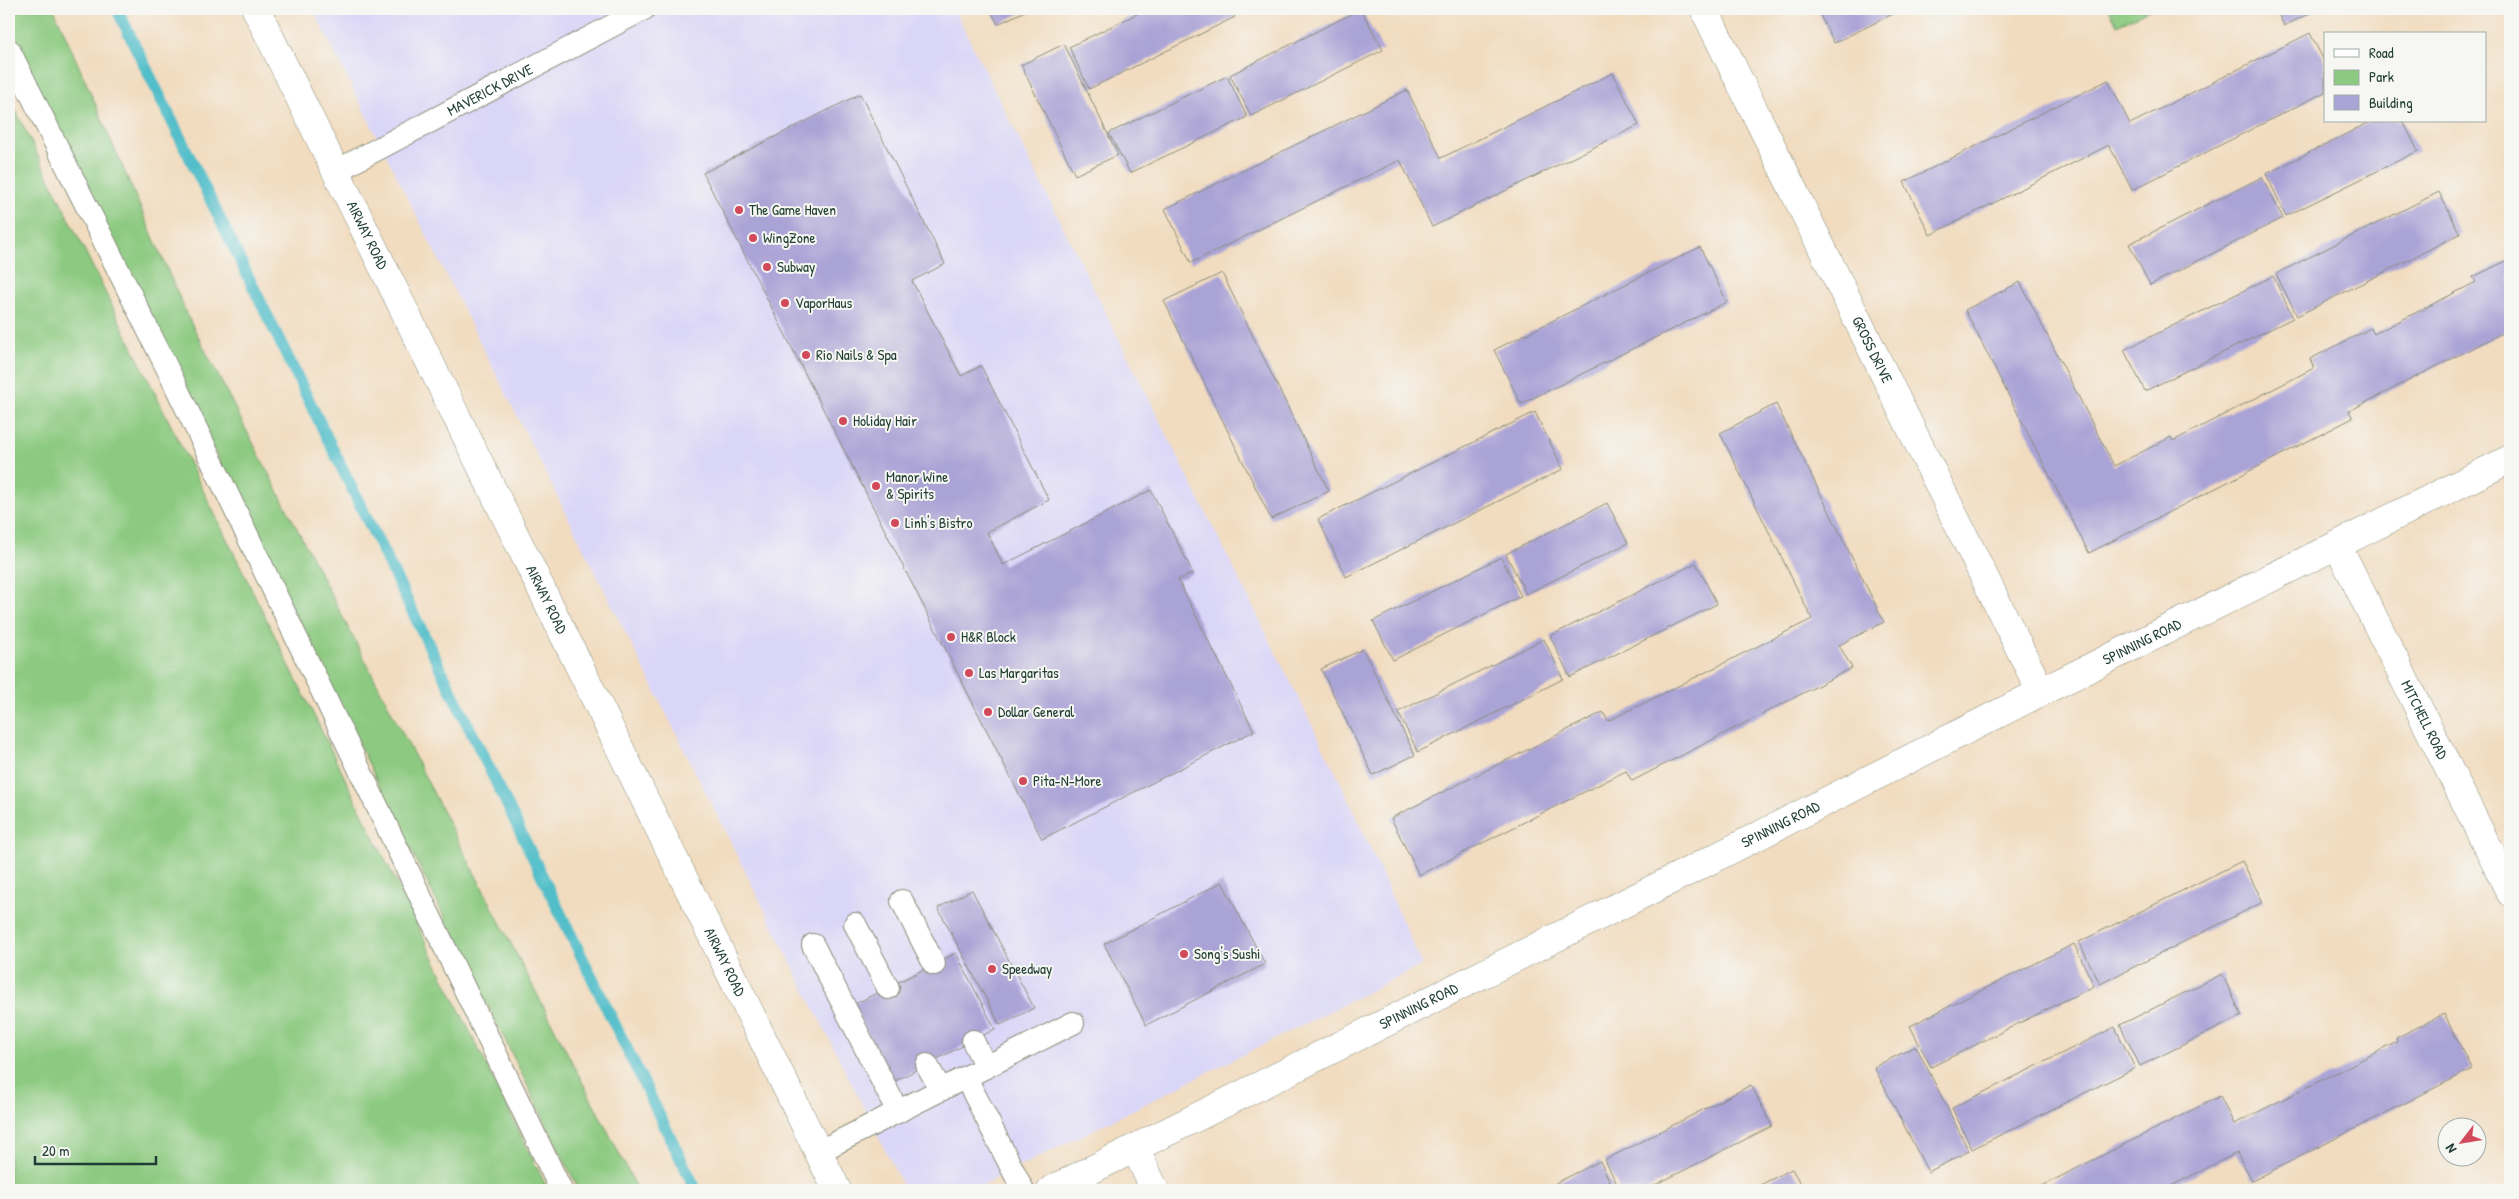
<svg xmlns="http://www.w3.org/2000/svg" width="2519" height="1199" font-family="'Patrick Hand',sans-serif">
<rect width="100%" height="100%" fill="#f6f6f2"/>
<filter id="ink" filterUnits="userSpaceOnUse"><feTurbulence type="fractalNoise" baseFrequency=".02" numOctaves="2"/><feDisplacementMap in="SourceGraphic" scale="10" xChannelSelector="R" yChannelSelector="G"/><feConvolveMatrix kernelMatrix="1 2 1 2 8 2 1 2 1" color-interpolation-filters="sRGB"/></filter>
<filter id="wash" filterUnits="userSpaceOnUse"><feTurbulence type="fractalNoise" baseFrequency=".0096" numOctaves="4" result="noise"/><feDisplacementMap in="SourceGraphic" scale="20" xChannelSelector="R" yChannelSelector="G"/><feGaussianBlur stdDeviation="1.12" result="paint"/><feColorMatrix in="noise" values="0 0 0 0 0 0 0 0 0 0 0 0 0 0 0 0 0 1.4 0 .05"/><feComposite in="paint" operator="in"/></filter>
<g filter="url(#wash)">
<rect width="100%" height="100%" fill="#f1dcbf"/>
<path fill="#dad6f7" d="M313,9H954L1344,789L1422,965L973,1190H905Z"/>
<path fill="#8dca81" stroke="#56845a" d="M9,9H54L188,317L638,1190H579L9,35Z
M2109,9H2151L2117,25Z
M9,97L548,1190H9Z"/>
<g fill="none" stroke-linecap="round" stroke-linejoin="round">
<path stroke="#51bec9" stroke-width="12" d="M117,9L696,1190"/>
</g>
<g id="blocks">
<path fill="#aaa3d6" d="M990,9H1029L998,24Z
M1147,9H1231L1235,17L1089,89L1069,47Z
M1361,9L1383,50L1251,116L1230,75Z
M1817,9H1903L1834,43Z
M2276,9H2318L2284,26Z
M2310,33L2325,63V92L2132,190L2109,145L1930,235L1904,182L2108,80L2130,124Z
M1064,44L1118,155L1075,175L1021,65Z
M1613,73L1639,125L1432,227L1400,160L1191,263L1165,209L1407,90L1441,158Z
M1227,76L1247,117L1130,173L1109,133Z
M860,94L945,264L912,281L961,376L981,366L1049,500L987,532L1003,565L1151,490L1193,573L1178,580L1254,731L1042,839L703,173Z
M2372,121H2403L2418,151L2286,216L2266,174Z
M2262,177L2283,218L2150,285L2129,244Z
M2439,192L2460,234L2297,316L2276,274Z
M1700,247L1727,302L1521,404L1494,350Z
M2510,259V329L2349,411L2353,418L2089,553L1965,310L2020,282L2114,466L2171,437L2173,441L2314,368L2310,359L2371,328L2374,334L2476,282L2473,277Z
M1222,273L1329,491L1271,519L1164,301Z
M2273,276L2293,318L2145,391L2124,350Z
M1776,404L1884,622L1839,645L1852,668L1632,781L1626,771L1419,875L1391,818L1603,712L1608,721L1812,619L1720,433Z
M1535,412L1563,469L1346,577L1318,519Z
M1607,503L1628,543L1526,594L1506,554Z
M1501,557L1521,596L1393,660L1373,621Z
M1696,563L1717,604L1570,677L1550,636Z
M1544,639L1563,679L1418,752L1398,712Z
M1363,649L1415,755L1373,775L1321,669Z
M2242,861L2263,902L2100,984L2079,942Z
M1222,882L1265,964L1146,1025L1104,944Z
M972,890L1034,1008L1000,1025L938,908Z
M2074,944L2094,986L1931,1067L1910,1026Z
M956,953L995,1029L893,1082L853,1005Z
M2222,974L2242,1016L2140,1066L2120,1025Z
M2444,1014L2472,1069L2252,1181L2237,1153L2163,1190H2034L2220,1096L2234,1124L2397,1042L2396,1038Z
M2115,1027L2135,1068L1972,1149L1952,1108Z
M1916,1046L1969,1151L1928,1172L1874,1067Z
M1751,1085L1772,1126L1645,1190H1620L1605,1160Z
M1600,1161L1614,1190H1542Z
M1792,1169L1804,1190H1750Z"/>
</g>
</g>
<g filter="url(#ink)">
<use href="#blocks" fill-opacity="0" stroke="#888c7a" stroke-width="1"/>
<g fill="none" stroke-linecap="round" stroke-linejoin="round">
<defs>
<g id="service">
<path d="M9,50L170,374L561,1190"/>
<path id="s1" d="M336,171L644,9"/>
<path d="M902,901L934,964"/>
<path d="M855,924L888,988"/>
<path d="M813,945L898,1112"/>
<path d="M973,1041L986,1067"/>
<path d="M927,1065L941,1090"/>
<path d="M966,1078L1023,1190"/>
<path d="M818,1152L1073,1023"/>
</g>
<g id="minor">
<path id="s2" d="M1704,9L2041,692"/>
<path id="s3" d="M2338,546L2510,892"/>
<path d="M1135,1148L1155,1190"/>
</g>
<g id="tertiary">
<path id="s4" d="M1051,1190L1691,870L2041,692L2510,459"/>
</g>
<g id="primary">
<path id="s5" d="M256,9L837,1190"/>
</g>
</defs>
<use href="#service" stroke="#888c7a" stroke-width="24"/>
<use href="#minor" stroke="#888c7a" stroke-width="29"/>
<use href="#tertiary" stroke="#888c7a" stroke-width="29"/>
<use href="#primary" stroke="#888c7a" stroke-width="29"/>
<use href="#service" stroke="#fff" stroke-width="22"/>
<use href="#minor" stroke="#fff" stroke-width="28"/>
<use href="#tertiary" stroke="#fff" stroke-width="28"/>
<use href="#primary" stroke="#fff" stroke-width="28"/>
</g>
</g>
<g fill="#d1495b" stroke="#f6f6f2" stroke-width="2">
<circle cx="739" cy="210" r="5"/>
<circle cx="753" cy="238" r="5"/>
<circle cx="767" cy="267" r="5"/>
<circle cx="785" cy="303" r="5"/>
<circle cx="806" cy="355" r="5"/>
<circle cx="843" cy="421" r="5"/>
<circle cx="876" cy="486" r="5"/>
<circle cx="895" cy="523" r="5"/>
<circle cx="951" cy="637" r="5"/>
<circle cx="969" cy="673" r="5"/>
<circle cx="988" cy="712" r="5"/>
<circle cx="1023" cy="781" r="5"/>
<circle cx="1184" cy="954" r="5"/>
<circle cx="992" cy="969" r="5"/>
</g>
<g text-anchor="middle" stroke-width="4" stroke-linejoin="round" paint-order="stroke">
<g font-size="15" fill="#1f3d34" stroke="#f6f6f2">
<text dy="5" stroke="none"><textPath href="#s1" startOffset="174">MAVERICK DRIVE</textPath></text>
<text dy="5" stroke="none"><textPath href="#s5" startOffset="252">AIRWAY ROAD</textPath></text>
<text dy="5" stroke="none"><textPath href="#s2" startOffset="380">GROSS DRIVE</textPath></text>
<text dy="5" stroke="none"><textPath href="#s5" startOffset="658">AIRWAY ROAD</textPath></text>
<text dy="5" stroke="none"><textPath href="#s4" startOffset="1221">SPINNING ROAD</textPath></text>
<text dy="5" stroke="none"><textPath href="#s3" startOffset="194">MITCHELL ROAD</textPath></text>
<text dy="5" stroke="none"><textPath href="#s4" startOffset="816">SPINNING ROAD</textPath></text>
<text dy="5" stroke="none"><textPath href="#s5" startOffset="1062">AIRWAY ROAD</textPath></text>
<text dy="5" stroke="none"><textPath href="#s4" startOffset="411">SPINNING ROAD</textPath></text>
</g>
<g font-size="15" fill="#1f3d34" stroke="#f6f6f2" text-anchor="start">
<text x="749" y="215">The Game Haven</text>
<text x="763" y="243">WingZone</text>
<text x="777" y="272">Subway</text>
<text x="795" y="308">VaporHaus</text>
<text x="816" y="360">Rio Nails &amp; Spa</text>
<text x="853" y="426">Holiday Hair</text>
<text x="886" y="482">Manor Wine<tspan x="886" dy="17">&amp; Spirits</tspan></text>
<text x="905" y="528">Linh's Bistro</text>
<text x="961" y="642">H&amp;R Block</text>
<text x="979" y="678">Las Margaritas</text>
<text x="998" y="717">Dollar General</text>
<text x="1033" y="786">Pita-N-More</text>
<text x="1194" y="959">Song's Sushi</text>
<text x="1002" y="974">Speedway</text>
</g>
</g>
<rect width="2519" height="1199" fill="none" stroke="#f6f6f2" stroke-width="30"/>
<rect x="2324" y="32" width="162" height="90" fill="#f6f6f2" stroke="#a0aca6"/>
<rect x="2334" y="49" width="25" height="8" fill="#ffffff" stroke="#a0aca6"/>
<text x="2369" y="58" font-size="15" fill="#1f3d34">Road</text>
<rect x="2334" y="70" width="25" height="15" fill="#8dca81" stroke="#a0aca6"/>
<text x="2369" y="82" font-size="15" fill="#1f3d34">Park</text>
<rect x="2334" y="95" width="25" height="15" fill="#aaa3d6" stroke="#a0aca6"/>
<text x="2369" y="108" font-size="15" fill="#1f3d34">Building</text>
<g transform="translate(2462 1142) rotate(239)"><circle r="24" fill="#f6f6f2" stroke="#a0aca6"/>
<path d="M0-4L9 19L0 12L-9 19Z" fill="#d1495b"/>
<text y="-8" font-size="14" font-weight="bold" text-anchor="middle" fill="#1f3d34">N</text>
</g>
<path d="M35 1156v8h121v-8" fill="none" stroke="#1f3d34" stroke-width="2.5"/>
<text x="42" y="1156" font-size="15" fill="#1f3d34" stroke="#f6f6f2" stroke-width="4" paint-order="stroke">20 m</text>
</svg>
